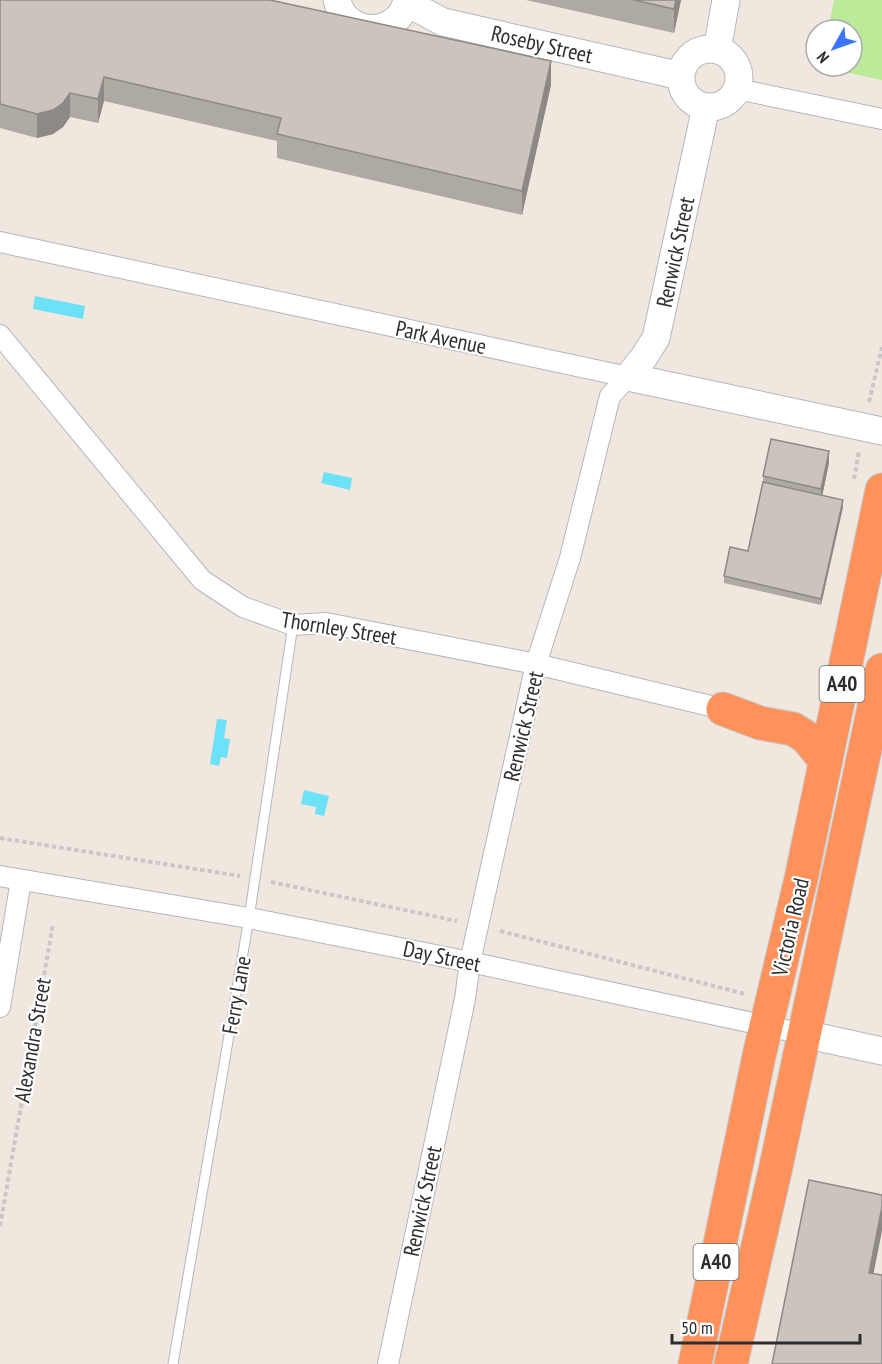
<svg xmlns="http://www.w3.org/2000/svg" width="882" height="1364" font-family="'PT Sans Narrow',sans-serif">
<rect width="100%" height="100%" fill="#f0e7df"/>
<path fill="#bcea98" d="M834,0H882V80L821,67L852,66V30H828Z"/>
<path fill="#6ce1f8" d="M35,296L85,306L83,319L33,309Z
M324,472L352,478L350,490L321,483Z
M217,719L227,720L224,738L230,739L227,758L221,757L219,766L210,764Z
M304,790L329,796L324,816L315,814L316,807L301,804Z"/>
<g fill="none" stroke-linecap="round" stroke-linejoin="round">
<defs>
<path id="lane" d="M173,1364L249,918L293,625"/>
<path id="street" d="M737,89L882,119
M0,242L628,377
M0,335L202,580L243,607L293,625L326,623L536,664L723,709
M0,876L249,918L470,962L804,1034
M0,1007L21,880
M388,1364L465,999L470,962L536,664L570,558L610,396L628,377"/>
<path id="secondary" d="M337,0C345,38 399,38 407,0
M407,3L443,22L681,76
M681 78a29 29 0 1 1 58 0a29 29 0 1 1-58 0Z
M717,50L726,0
M706,107L656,338L644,357L628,377L882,431
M804,1034L882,1051"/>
<path id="highway" d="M723,709L760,723L793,729L806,737L826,761
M695,1364L759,1056L801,879L882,490
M731,1364L775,1171L882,670"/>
</defs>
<use href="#lane" stroke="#b3b7c2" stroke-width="11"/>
<use href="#street" stroke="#b3b7c2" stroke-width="22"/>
<use href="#secondary" stroke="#b3b7c2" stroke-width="29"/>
<use href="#highway" stroke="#c8c8c8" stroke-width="35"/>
<path stroke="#c8c8c8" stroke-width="4" stroke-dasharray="4.5 3" stroke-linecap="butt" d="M869,402L882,347
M854,479L859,451
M0,838L240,876
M271,882L457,921
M500,931L745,994
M0,1226L53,924"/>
<use href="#lane" stroke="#fff" stroke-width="9"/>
<use href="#street" stroke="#fff" stroke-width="20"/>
<use href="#secondary" stroke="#fff" stroke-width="27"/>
<use href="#highway" stroke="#ff915b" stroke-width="33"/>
</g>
<path fill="#afa9a3" d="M0,0L551,85L522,215L277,158V141L104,101L98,123L70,117L63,127L53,134L37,138L0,128Z
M526,0H681L674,33Z
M829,463L822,496L843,507L821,605L724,583V576L748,551L763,482V476Z"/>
<path fill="#8e8985" d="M676,0H681L674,33V9Z
M551,61V85L522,215V191Z
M104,77V101L98,123V99Z
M70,93V117L63,127L53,134L37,138V114Z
M829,451V463L821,502V489Z
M843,500V507L821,605V599Z
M882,1207V1231L869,1296V1273Z"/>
<path fill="#cbc4be" stroke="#8e8985" stroke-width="1.5" d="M0,0H270L551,61L522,191L277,134L281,118L104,77L98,99L70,93L63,103L53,110L37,114L0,104Z
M634,0H676L674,9Z
M771,439L829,451L821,489L763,476Z
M763,482L843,500L821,599L724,576L730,547L748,551Z
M809,1180L882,1195V1207L869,1273L882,1275V1364H772Z"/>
<g text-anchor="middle" stroke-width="4.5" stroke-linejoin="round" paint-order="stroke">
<g fill="#fff" stroke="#6c6c6c" stroke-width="1.5">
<rect x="819.5" y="666" width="45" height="36" rx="4.5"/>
<rect x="693.5" y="1244" width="45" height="36" rx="4.5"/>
</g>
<g font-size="21" font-weight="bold" fill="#2d2d2d">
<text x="842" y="691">A40</text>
<text x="716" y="1269">A40</text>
</g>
<g font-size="22" fill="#2d2d2d" stroke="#fff">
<text transform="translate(542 44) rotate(13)" y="8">Roseby Street</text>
<text transform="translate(675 252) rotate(-78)" y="8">Renwick Street</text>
<text transform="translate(441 337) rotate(12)" y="8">Park Avenue</text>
<text transform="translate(339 628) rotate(9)" y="8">Thornley Street</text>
<text transform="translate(523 726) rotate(-77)" y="8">Renwick Street</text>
<text transform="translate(790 927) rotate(-77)" y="8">Victoria Road</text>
<text transform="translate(442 956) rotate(12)" y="8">Day Street</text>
<text transform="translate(236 995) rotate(-80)" y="8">Ferry Lane</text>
<text transform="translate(32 1040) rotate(-80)" y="8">Alexandra Street</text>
<text transform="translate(422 1201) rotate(-78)" y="8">Renwick Street</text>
</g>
</g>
<g transform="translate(834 48) rotate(230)"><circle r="28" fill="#ffffff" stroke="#ababab" stroke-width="1.5"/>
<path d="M0-4.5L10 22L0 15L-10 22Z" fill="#3d74ff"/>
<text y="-9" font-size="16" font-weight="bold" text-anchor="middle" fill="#2d2d2d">N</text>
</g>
<path d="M672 1334v9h188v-9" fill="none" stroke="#2d2d2d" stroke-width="3"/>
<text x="681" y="1334" font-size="18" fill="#2d2d2d" stroke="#ffffff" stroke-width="4.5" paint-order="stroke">50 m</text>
</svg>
